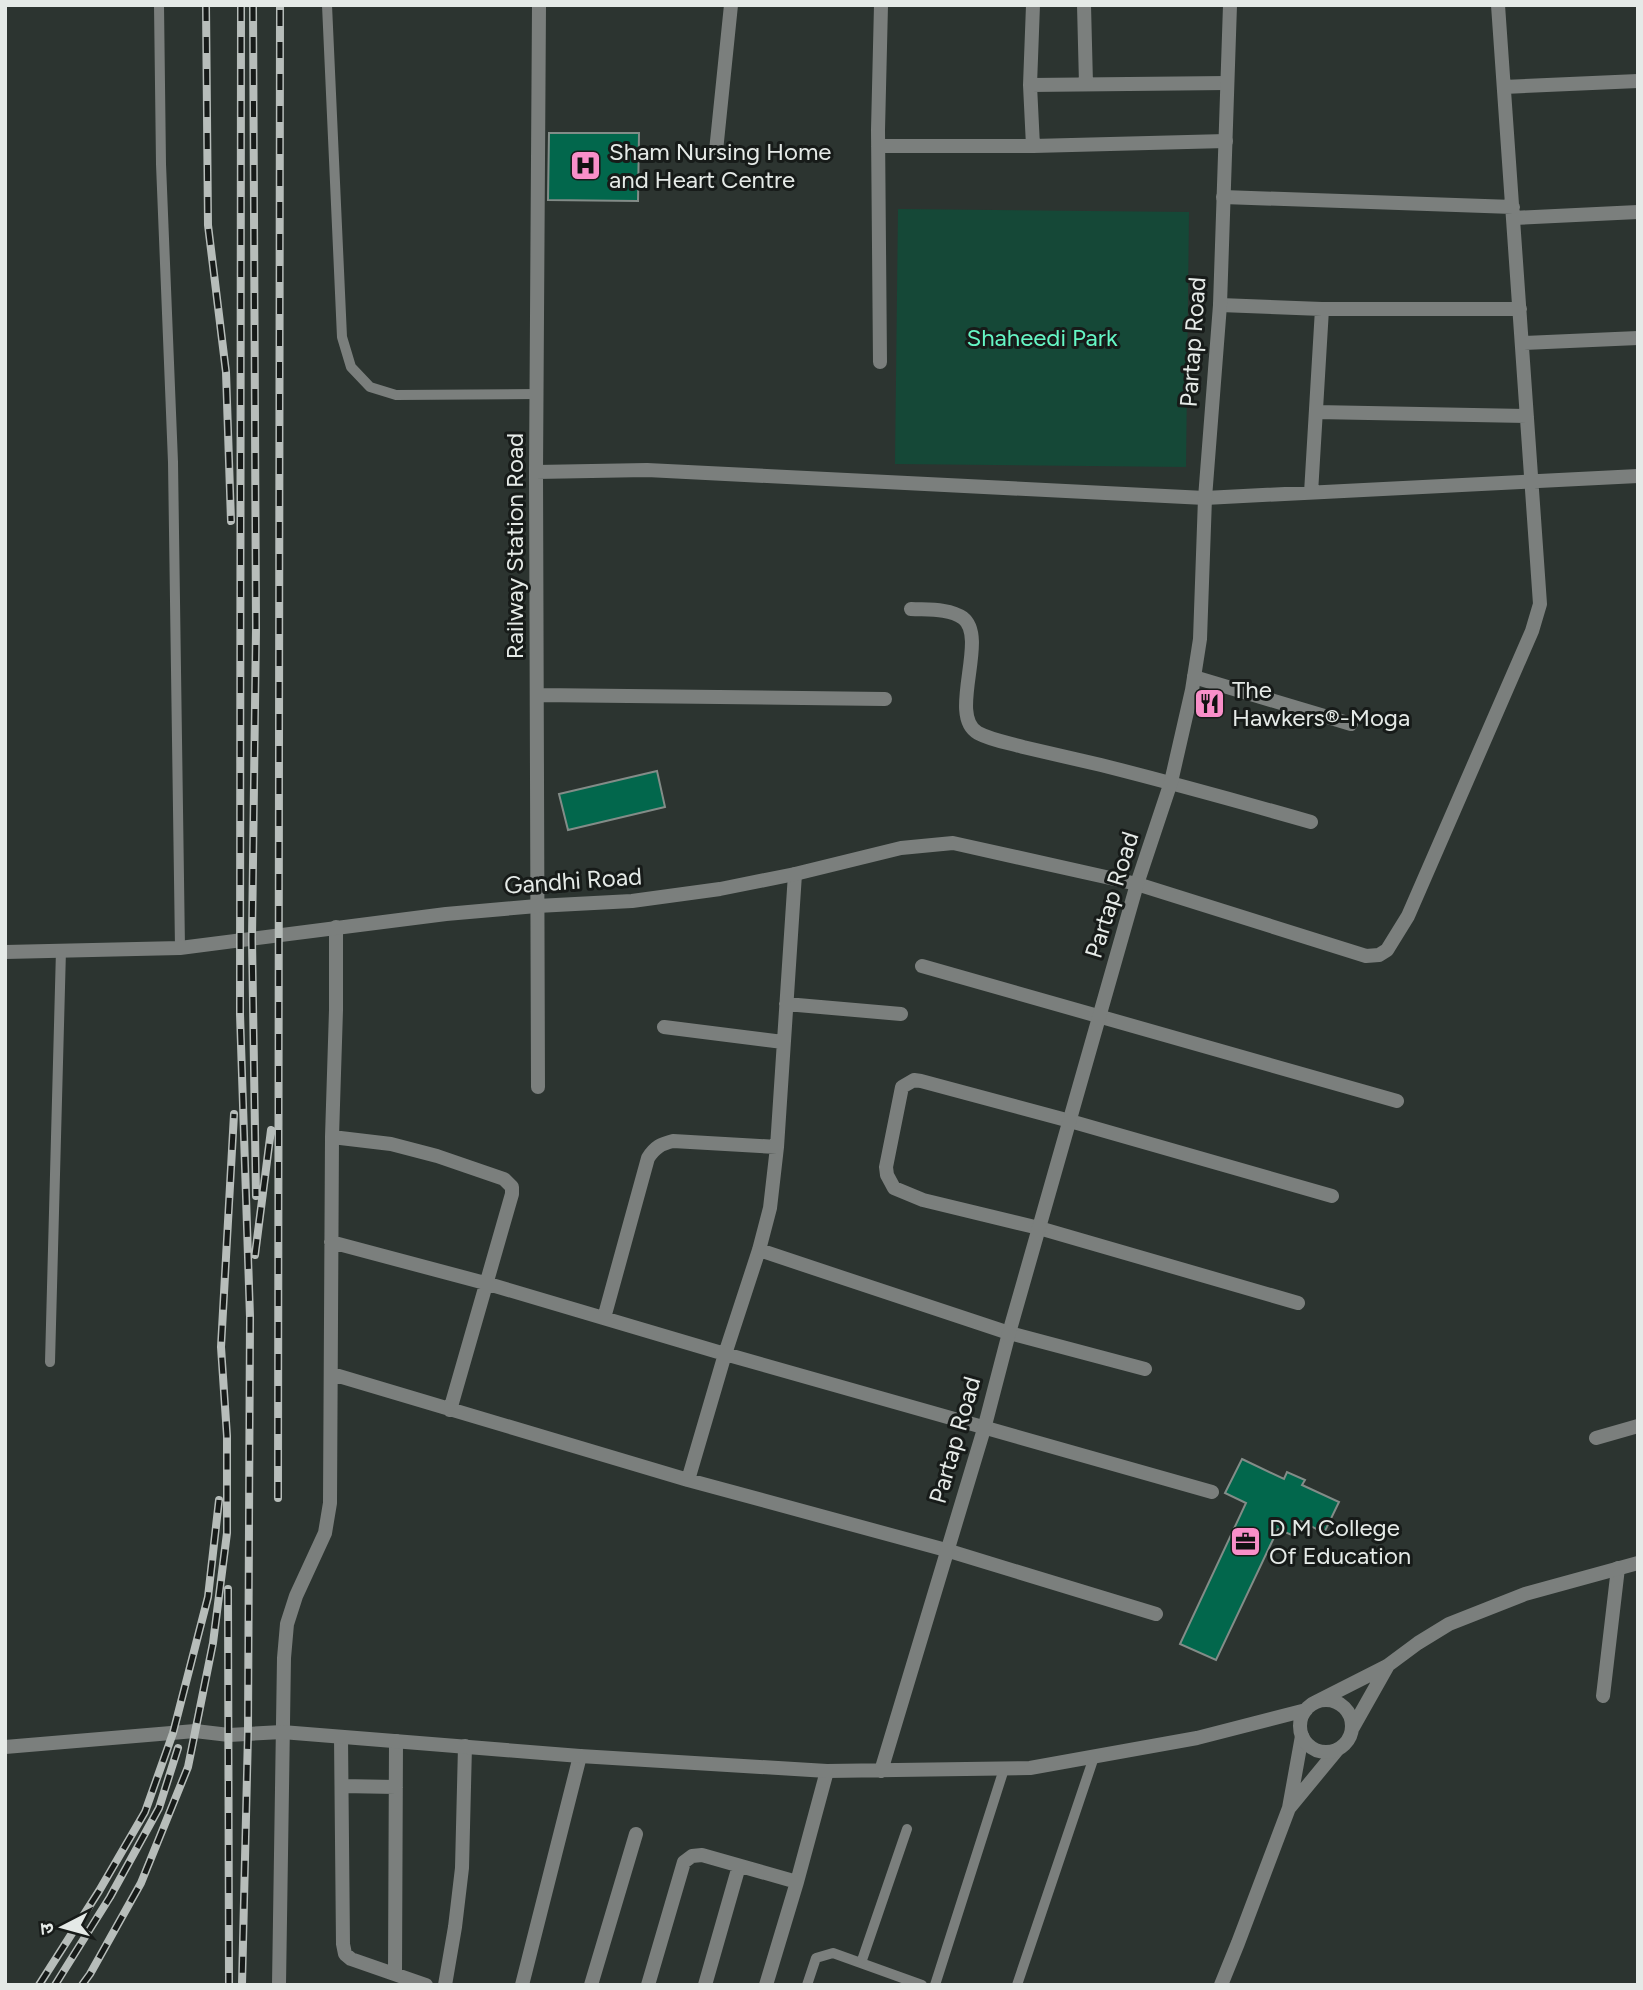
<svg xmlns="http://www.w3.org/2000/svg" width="1643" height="1990" font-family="Figtree,'Noto Sans Devanagari',sans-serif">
<rect width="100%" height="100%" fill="#2c3430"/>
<path fill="#154837" d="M898,209L1189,212L1186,467L895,464Z"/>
<path fill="#02674c" stroke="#838c88" stroke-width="2" d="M549,133H639L638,201L548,200Z
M657,771L665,807L568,830L559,794Z
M1242,1459L1284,1479L1287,1472L1305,1480L1302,1485L1339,1502L1324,1533L1301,1521L1294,1536L1278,1529L1216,1660L1180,1644L1246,1503L1225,1493Z"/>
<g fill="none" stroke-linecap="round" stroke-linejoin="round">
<path stroke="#7b7f7d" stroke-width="10" d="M159,5L161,164L173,462L180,948
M327,5L342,337L351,367L370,387L396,395L537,394
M50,1362L61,950
M861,1963L907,1829
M807,1985L816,1958L833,1953L922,1985
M935,1985L1004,1769
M1017,1985L1094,1757"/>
<path stroke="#7b7f7d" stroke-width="14" d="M1084,5L1086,84
M1030,85L1227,83
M1504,87L1638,81
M878,146H1033L1226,141
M1033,146L1030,85L1033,5
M716,151L731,5
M1223,197L1513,207
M1513,218L1638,212
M1220,305L1322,309H1520
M1523,343L1638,338
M880,362L878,130L881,5
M1316,412L1527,416
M536,472L647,470L1205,498L1638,476
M1311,493L1322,309
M911,609C927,610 949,608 963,618C989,638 947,716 978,733C991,740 1009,743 1023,747C1049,753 1075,759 1101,765C1172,783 1241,802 1311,822
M1194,677L1351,724
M538,695L885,699
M1137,884L1366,956L1379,955L1387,950L1408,916L1532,631L1540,604L1498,5
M922,966L1397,1101
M786,1004L901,1014
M664,1027L783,1042
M538,1087L536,472L539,5
M332,1137L391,1144L437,1156L504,1179L512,1187V1194L450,1410
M331,1242L485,1283L725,1354L1212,1492
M759,1250L1009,1333L1145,1369
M1298,1303L1039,1228L923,1200L894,1188L887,1175L886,1167L902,1087L914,1080L921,1081L1070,1121L1332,1196
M604,1318L648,1158C655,1147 661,1144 673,1141L777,1147
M332,1374L688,1480L946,1550L1156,1614
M1596,1438L1638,1426
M688,1480L725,1354L759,1250L770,1208L777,1147L795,874
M1603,1696L1618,1568
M341,1737L343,1944L345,1954L351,1959L426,1985
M342,1786L396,1787
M1290,1807L1337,1750
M395,1974L396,1741
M279,1985L284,1658L287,1624L296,1596L325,1533L330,1503L332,1137L336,1010V927
M445,1985L455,1927L462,1868L465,1746
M522,1985L580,1756
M591,1985L636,1834
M648,1985L684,1862L692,1856L702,1855L797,1882
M705,1985L739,1866
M766,1985L797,1882L827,1771
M1221,1985L1238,1943L1289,1808L1302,1736"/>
<path stroke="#7b7f7d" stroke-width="14" d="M5,952L180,948L446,914L537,906L632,901L720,889L795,874L901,848L953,843L1137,884
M1300 1726a26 26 0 1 1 52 0a26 26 0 1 1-52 0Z
M1316,1702L1387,1666L1418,1643L1449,1624L1525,1594L1638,1563
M1352,1729L1387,1667
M5,1747L195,1731L229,1735L282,1732L580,1756L827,1771L1030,1768L1197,1738L1306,1710
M881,1771L984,1429L1009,1333L1137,884L1171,782L1192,690L1200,639L1205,498L1220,305L1230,5"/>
<defs>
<path id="rail" d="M206,5L208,225L226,372L231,521
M241,5L240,1014L250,1317L248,1733L242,1985
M253,5L256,629L252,939L256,1196
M255,1255L271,1130
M278,1498L280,5
M228,1589L229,1985
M39,1985L99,1891L145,1812L173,1733L208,1597L219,1500
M55,1985L110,1897L159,1808L178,1748
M82,1985L90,1974L141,1883L188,1767L213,1643L227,1533V1436L221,1347L234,1114"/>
</defs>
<use href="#rail" stroke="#b7bdba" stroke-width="8"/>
<use href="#rail" stroke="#171b19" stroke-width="5" stroke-dasharray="16" stroke-linecap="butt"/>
</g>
<defs>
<symbol id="hospital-square" viewBox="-11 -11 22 22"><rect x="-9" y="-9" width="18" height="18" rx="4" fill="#f98fc9" stroke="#171b19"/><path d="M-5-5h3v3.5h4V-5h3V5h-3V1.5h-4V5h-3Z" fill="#111"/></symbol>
<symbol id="restaurant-square" viewBox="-11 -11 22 22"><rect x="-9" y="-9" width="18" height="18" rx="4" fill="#f98fc9" stroke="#171b19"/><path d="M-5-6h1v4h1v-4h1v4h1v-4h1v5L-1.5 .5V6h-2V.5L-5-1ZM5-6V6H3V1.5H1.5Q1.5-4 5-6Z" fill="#111"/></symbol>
<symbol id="office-square" viewBox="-11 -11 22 22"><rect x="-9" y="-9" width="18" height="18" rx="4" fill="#f98fc9" stroke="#171b19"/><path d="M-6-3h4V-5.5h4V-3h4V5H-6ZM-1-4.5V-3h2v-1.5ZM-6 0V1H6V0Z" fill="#111"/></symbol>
</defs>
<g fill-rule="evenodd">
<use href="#hospital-square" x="568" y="148" width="35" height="35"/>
<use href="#restaurant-square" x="1192" y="686" width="35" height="35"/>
<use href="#office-square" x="1228" y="1524" width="35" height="35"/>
</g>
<g text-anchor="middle" stroke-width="6" stroke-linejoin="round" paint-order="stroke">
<g font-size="24" fill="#e5eae7" stroke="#171b19" text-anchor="start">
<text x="609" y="160">Sham Nursing Home<tspan x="609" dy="28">and Heart Centre</tspan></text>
<text x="1232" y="698">The<tspan x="1232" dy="28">Hawkers®-Moga</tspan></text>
<text x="1269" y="1536">D M College<tspan x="1269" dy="28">Of Education</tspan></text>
</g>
<g font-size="24" fill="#65f7c5" stroke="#171b19">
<text x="1042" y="346">Shaheedi Park</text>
</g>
<g font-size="24" fill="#e5eae7" stroke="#171b19">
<text transform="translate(1193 342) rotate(-86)" y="8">Partap Road</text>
<text transform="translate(515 546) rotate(-90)" y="8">Railway Station Road</text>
<text transform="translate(573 881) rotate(-4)" y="8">Gandhi Road</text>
<text transform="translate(1112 895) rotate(-73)" y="8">Partap Road</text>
<text transform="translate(955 1440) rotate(-74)" y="8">Partap Road</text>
</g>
</g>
<rect width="1643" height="1990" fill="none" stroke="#e5eae7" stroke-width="14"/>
<g transform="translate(63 1927) rotate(264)" stroke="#171b19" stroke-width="5" paint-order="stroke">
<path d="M0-5L12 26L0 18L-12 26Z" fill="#e5eae7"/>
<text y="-10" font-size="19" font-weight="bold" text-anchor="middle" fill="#e5eae7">उ</text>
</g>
</svg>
